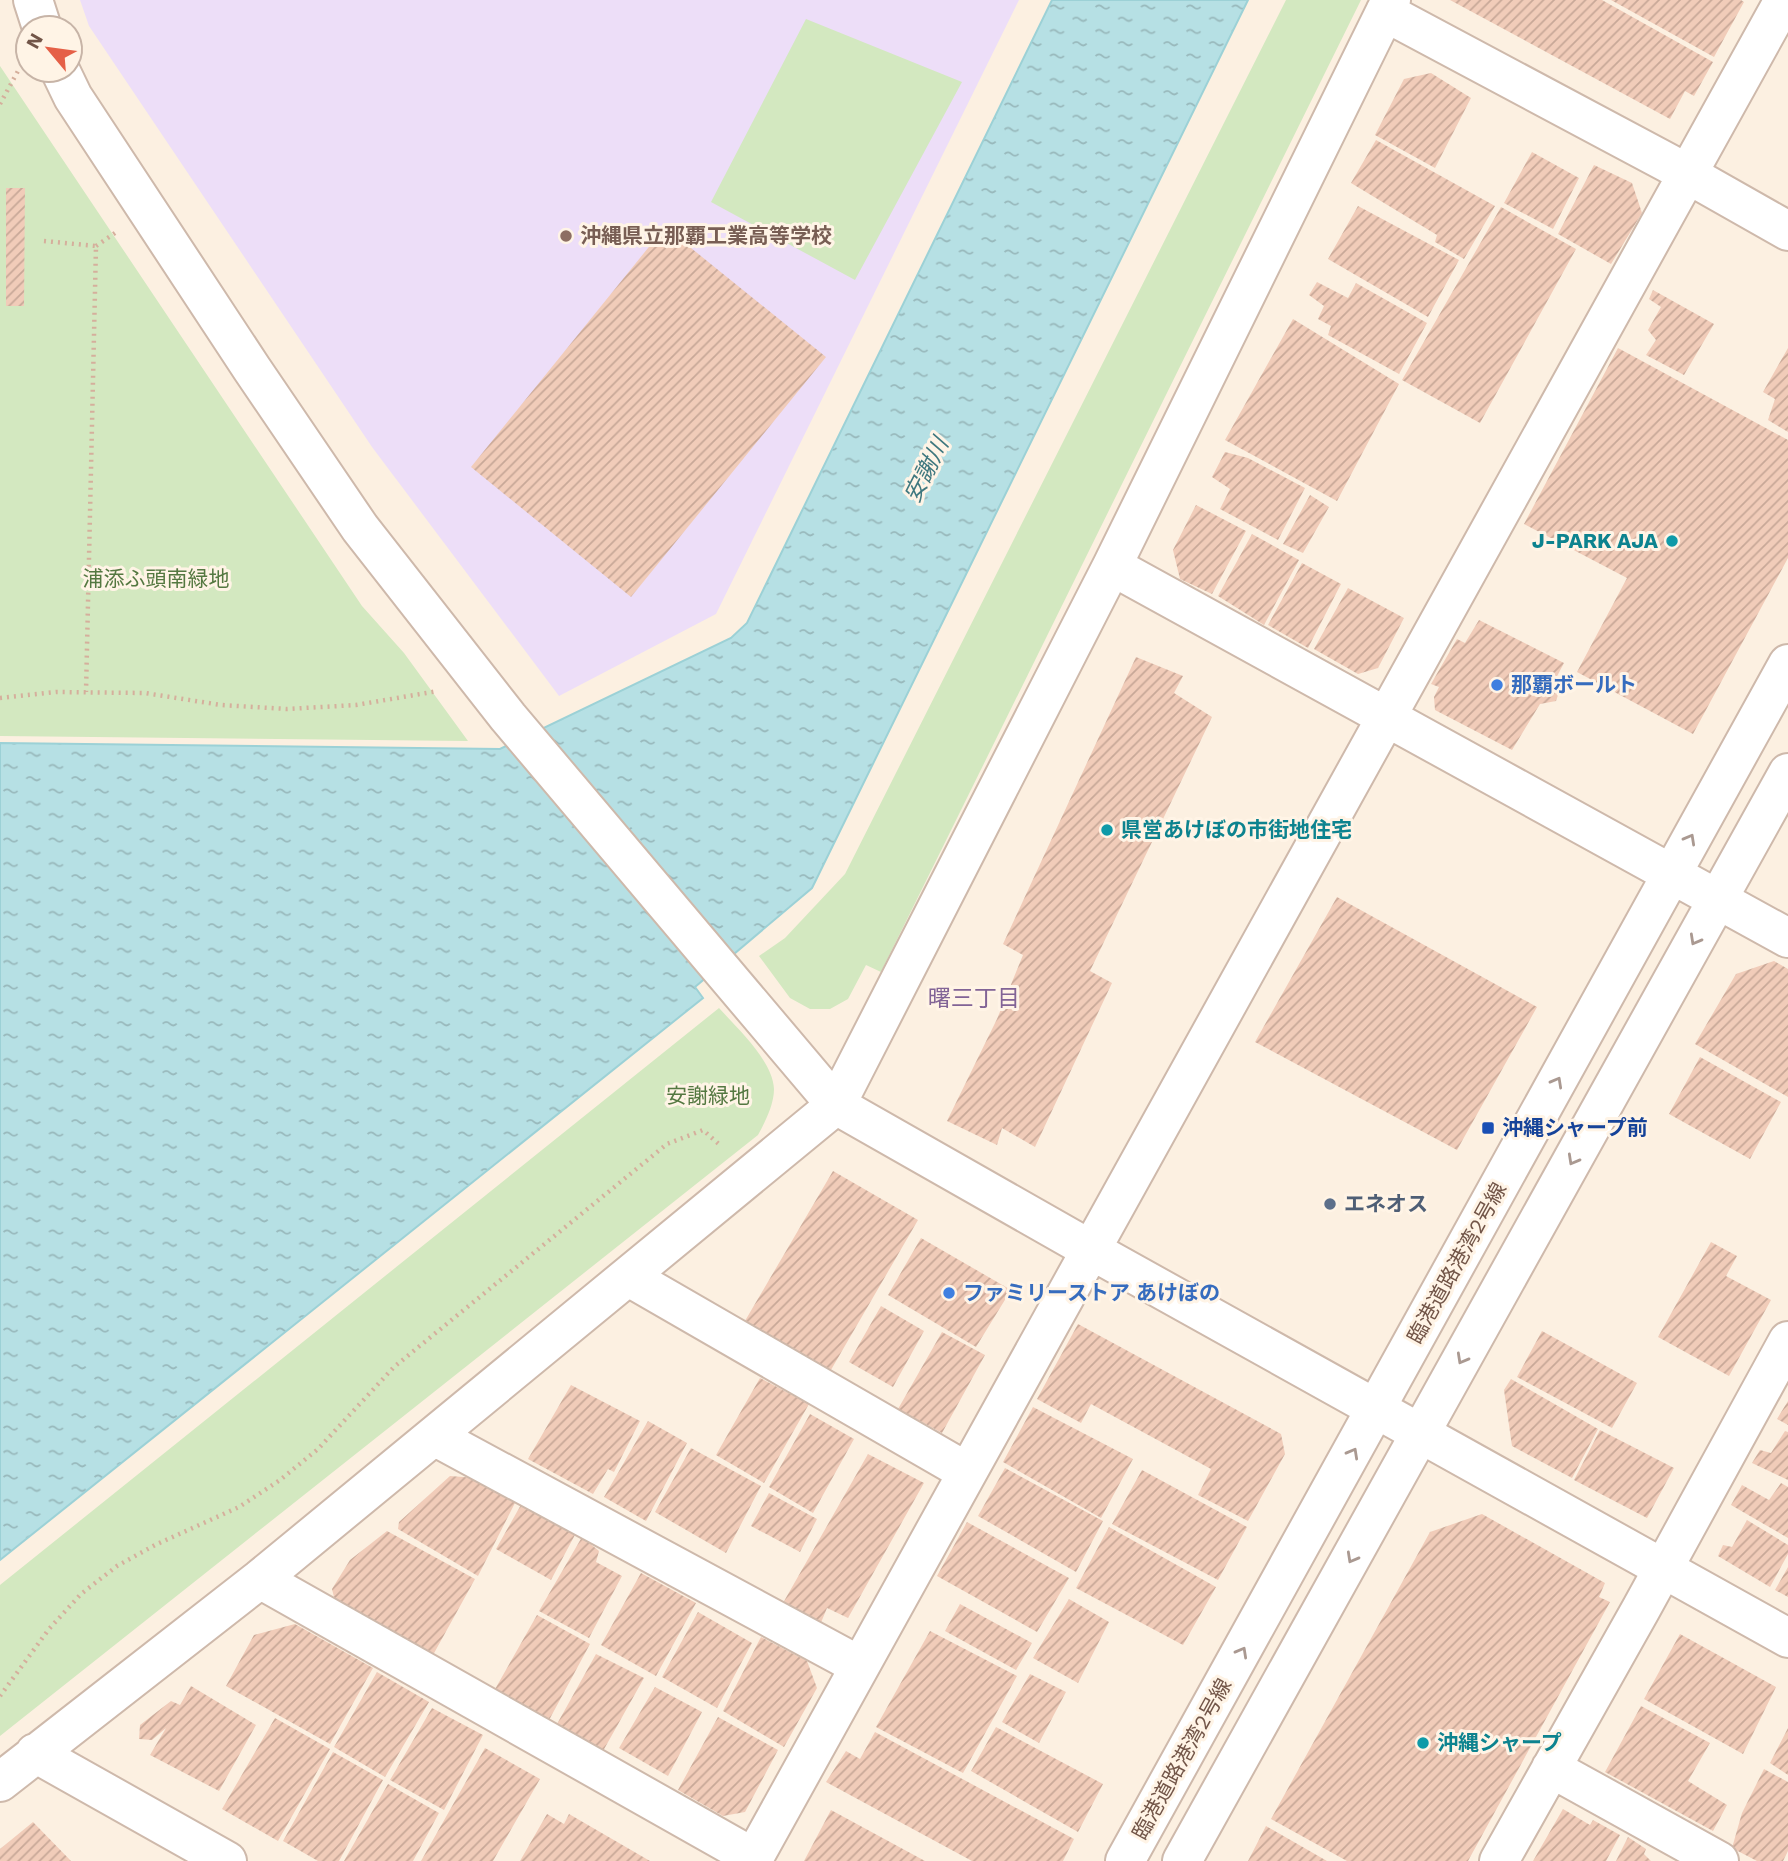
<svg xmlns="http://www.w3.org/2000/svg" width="1788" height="1861" font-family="'Work Sans','Noto Sans JP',sans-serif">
<defs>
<pattern id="water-ripples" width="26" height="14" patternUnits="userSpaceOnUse" patternTransform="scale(1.75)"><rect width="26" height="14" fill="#b6e0e4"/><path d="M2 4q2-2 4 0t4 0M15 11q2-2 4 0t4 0" fill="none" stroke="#98b8bb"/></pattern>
<pattern id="building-hatch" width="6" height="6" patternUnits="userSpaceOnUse" patternTransform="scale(1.75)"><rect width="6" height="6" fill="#f1ccb9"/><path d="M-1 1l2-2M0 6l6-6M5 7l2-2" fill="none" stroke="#c8a898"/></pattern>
</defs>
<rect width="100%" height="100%" fill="#fcf0e1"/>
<path fill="#eddef8" d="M80,0H1019L716,614L559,696L372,447L89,26Z"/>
<path fill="#d3e8c0" d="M1286,0H1361L881,972L866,965L848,999L830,1009H810L790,998L759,956L785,938L845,874Z
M806,19L962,82L855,280L711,202Z
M0,66L362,606L404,653L468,741L0,736Z
M719,1008C737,1028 773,1061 774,1089C774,1105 765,1122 758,1135L0,1736V1585Z"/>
<path fill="url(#water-ripples)" stroke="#9cd1d6" stroke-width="2" d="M1052,0H1248L812,888L695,987L703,998L0,1560V743L500,749L731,638L747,623Z"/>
<path fill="url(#building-hatch)" d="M1450,0H1602L1713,62L1694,96L1685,91L1670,119Z
M1611,0H1741L1744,2L1714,57Z
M1431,73L1471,98L1435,168L1375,135L1404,79Z
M1376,140L1495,206L1464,259L1435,242L1437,235L1351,183Z
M1532,152L1579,178L1553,229L1504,203Z
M1594,165L1632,183L1642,213L1611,264L1558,234Z
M6,188H25L24,306H6Z
M1358,206L1459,260L1428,317L1328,259Z
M1501,207L1576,249L1480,423L1402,380Z
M665,227L826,357L631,597L471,467Z
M1317,282L1348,298L1356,283L1427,323L1399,374L1328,335L1331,326L1318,319L1324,306L1309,295Z
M1653,290L1714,324L1684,375L1646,355L1656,340L1648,330L1661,307L1649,299Z
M1293,319L1399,384L1337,501L1225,440Z
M1618,348L1788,440V558L1693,734L1577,672L1627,578L1524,524Z
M1788,348V432L1768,420L1775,399L1763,392Z
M1225,452L1248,458L1305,488L1278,540L1220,509L1230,489L1212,477Z
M1310,495L1329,507L1303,553L1283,544Z
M1196,505L1246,531L1212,594L1180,579L1173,550Z
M1252,534L1299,560L1264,625L1218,596Z
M1302,563L1341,584L1308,648L1268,625Z
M1348,588L1404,618L1378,668L1358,674L1314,649Z
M1479,620L1564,663L1555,680L1561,686L1556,701L1540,704L1512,750L1435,710L1434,697L1439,687L1431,684L1457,639L1465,643Z
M1136,657L1183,676L1174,693L1212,717L1090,971L1112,983L1035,1147L1002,1128L997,1145L947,1121L997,1019L1023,955L1003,944Z
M1337,897L1537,1007L1457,1150L1255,1042Z
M1774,961L1788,969V1097L1695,1044L1736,974Z
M1700,1057L1781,1102L1750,1159L1669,1114Z
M833,1171L918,1220L828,1375L742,1326Z
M921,1238L1011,1290L976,1347L888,1295Z
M1711,1242L1737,1256L1726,1276L1771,1300L1729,1376L1658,1337Z
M881,1306L924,1331L893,1387L849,1362Z
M1078,1324L1281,1434L1285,1454L1248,1521L1198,1495L1211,1469L1091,1404L1081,1423L1037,1399Z
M1542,1331L1637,1383L1612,1428L1517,1377Z
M942,1332L985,1355L942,1433L898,1409Z
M760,1378L809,1404L764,1483L716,1455Z
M1511,1379L1598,1429L1572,1478L1512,1446L1504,1390Z
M571,1385L640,1421L614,1472L608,1469L593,1494L528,1459Z
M1788,1401V1425L1777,1419Z
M1033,1407L1133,1459L1101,1518L1003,1462Z
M810,1414L854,1439L813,1513L769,1487Z
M648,1421L687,1443L646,1521L604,1497Z
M1600,1430L1674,1468L1647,1518L1574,1480Z
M1785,1431L1788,1432V1480L1752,1463L1760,1450L1771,1453Z
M691,1448L761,1486L726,1553L655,1512Z
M868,1454L924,1483L848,1618L827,1608L820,1625L783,1603Z
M1005,1468L1103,1521L1076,1572L978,1516Z
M1142,1470L1247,1527L1218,1580L1112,1524Z
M450,1476L476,1478L517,1499L478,1576L398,1529L399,1522Z
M1781,1483L1788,1487V1538L1731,1505L1742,1485L1769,1500Z
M769,1493L817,1519L800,1552L751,1526Z
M522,1503L576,1533L551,1580L496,1549Z
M1482,1514L1605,1583L1599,1597L1610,1602L1468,1861H1347L1271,1819L1430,1532Z
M1747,1520L1788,1545V1554L1770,1587L1718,1556L1723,1545L1732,1547Z
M967,1522L1069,1578L1037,1632L937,1576Z
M1109,1527L1216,1587L1183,1645L1076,1588Z
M387,1531L475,1579L433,1655L335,1601L332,1589L350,1560Z
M582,1537L599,1551L596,1562L622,1576L589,1638L539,1611Z
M1788,1567V1597L1775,1590Z
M641,1573L696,1603L656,1676L601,1645Z
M1069,1599L1109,1622L1078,1683L1033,1658Z
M960,1604L1032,1643L1016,1670L945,1631Z
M698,1612L752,1643L717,1708L662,1677Z
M537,1615L590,1644L548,1722L494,1691Z
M295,1624L373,1668L330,1744L226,1686L254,1635Z
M930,1631L1017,1676L963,1773L876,1727Z
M1680,1634L1776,1687L1743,1754L1644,1699Z
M761,1637L807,1661L817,1688L784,1747L723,1711Z
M596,1654L644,1678L603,1751L557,1724Z
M377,1672L429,1702L385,1777L334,1747Z
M1030,1674L1066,1692L1039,1743L1002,1722Z
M191,1686L256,1725L219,1791L150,1755L166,1728L152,1740L139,1739L140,1725L171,1701L180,1705Z
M655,1687L702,1712L668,1776L619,1748Z
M1641,1706L1710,1743L1688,1781L1727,1805L1713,1831L1605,1772Z
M432,1708L483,1735L444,1810L390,1780Z
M718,1717L778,1750L745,1812L723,1816L678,1790Z
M275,1718L330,1749L278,1841L222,1809Z
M996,1727L1103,1784L1078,1832L971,1771Z
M1788,1728V1775L1770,1763Z
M875,1732L1074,1839L1063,1861H972L826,1782L846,1751L860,1759Z
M485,1748L540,1779L493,1861H421Z
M333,1752L383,1780L339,1861H318L283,1841Z
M1764,1769L1788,1782V1851L1783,1861H1757L1732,1848L1742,1813Z
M388,1784L439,1813L413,1861H344Z
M1563,1809L1590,1825L1593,1820L1620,1835L1606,1861H1533Z
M831,1810L925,1861H804Z
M547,1814L564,1824L569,1814L650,1861H520Z
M33,1822L71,1861H0V1849Z
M1266,1826L1327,1861H1248Z
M1628,1837L1646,1849L1644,1854L1651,1861H1616Z"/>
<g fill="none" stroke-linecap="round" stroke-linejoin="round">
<defs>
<path id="minor" d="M33,0L42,28
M1385,12L1668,163L1788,231
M60,70L73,97L252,369L360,528L508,717L836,1105L1091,1250L1788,1638
M1112,566L1788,938
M629,1277L967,1472
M434,1436L860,1666
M260,1579L754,1858
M35,1753L227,1861
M1551,1768L1719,1861
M0,1782L260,1579L836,1105L1112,566L1391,0
M752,1861L1784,0
M1125,1861L1788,664
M1182,1861L1788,773
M1499,1861L1641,1609L1788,1341"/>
</defs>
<use href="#minor" stroke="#ceb9ab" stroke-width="42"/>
<path stroke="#d5af9c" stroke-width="4.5" stroke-dasharray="2 5" stroke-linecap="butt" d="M0,104L18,71
M44,241L96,246L86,692
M96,246L115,233
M0,698L56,692L145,693L221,705L287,709L356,705L438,691
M0,1696L49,1629L81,1594L117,1566L155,1545L239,1507L280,1480L318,1449L394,1367L667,1144L703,1130L721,1146"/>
<use href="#minor" stroke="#fff" stroke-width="38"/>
</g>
<defs><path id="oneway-chevron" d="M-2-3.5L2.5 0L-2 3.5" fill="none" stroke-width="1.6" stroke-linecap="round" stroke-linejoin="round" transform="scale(1.75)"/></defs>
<g stroke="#aa9991">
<use href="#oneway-chevron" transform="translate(1690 839) rotate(-61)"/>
<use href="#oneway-chevron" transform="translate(1695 940) rotate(119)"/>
<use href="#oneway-chevron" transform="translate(1557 1082) rotate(-61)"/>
<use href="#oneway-chevron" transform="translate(1573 1160) rotate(119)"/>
<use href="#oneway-chevron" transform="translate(1462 1359) rotate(119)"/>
<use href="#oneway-chevron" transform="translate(1353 1453) rotate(-61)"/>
<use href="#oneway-chevron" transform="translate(1352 1558) rotate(119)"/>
<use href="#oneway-chevron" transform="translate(1242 1652) rotate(-61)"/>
</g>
<circle fill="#8d6e63" stroke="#fff4e6" stroke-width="2.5" cx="566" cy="236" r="7"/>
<g fill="#0f9aa8" stroke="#fff4e6" stroke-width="2.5">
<circle cx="1672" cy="541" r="7"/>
<circle cx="1107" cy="830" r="7"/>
<circle cx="1423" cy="1743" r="7"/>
</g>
<g fill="#3f7fe0" stroke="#fff4e6" stroke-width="2.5">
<circle cx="1497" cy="685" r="7"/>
<circle cx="949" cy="1293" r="7"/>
</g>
<rect fill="#1a4fb4" stroke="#fff4e6" stroke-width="2.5" x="1481" y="1121" width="14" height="14" rx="3.5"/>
<circle fill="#5c6f8a" stroke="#fff4e6" stroke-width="2.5" cx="1330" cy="1204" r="7"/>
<g text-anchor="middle" stroke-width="6" stroke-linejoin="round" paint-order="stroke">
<g font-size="21" font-weight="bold" fill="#785e54" stroke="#fff4e6" text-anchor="start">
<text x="580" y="243">沖縄県立那覇工業高等学校</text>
</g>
<g font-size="21" font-weight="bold" fill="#0d838f" stroke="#fff4e6" text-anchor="start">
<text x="1658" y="548" text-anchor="end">J-PARK AJA</text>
<text x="1121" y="837">県営あけぼの市街地住宅</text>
<text x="1437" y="1750">沖縄シャープ</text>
</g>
<g font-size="21" fill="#547841" stroke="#fff4e6">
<text x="156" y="586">浦添ふ頭南緑地</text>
<text x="708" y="1103">安謝緑地</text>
</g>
<g font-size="21" font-weight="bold" fill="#366cbe" stroke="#fff4e6" text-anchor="start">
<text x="1511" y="692">那覇ボールト</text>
<text x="963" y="1300">ファミリーストア あけぼの</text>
</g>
<g font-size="21" font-weight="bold" fill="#164399" stroke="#fff4e6" text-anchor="start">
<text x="1502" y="1135">沖縄シャープ前</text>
</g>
<g font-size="21" font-weight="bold" fill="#4e5e75" stroke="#fff4e6" text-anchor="start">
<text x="1344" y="1211">エネオス</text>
</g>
<g font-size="21" fill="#725548" stroke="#fff4e6">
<text transform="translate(1457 1263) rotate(-61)" y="7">臨港道路港湾2号線</text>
<text transform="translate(1182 1759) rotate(-61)" y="7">臨港道路港湾2号線</text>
</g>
<g font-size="23" font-style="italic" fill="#3f787f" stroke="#fff4e6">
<text transform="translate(926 470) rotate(-63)" y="8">安謝川</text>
</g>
<g font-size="23" fill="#826496" stroke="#fff4e6">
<text x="974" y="1006">曙三丁目</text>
</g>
</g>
<g transform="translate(49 49) rotate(299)"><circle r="33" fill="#fff4e6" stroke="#c7b4a7" stroke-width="2"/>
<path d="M0-5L12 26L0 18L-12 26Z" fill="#e56047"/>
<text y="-10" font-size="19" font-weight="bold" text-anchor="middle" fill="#725548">N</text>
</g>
</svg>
